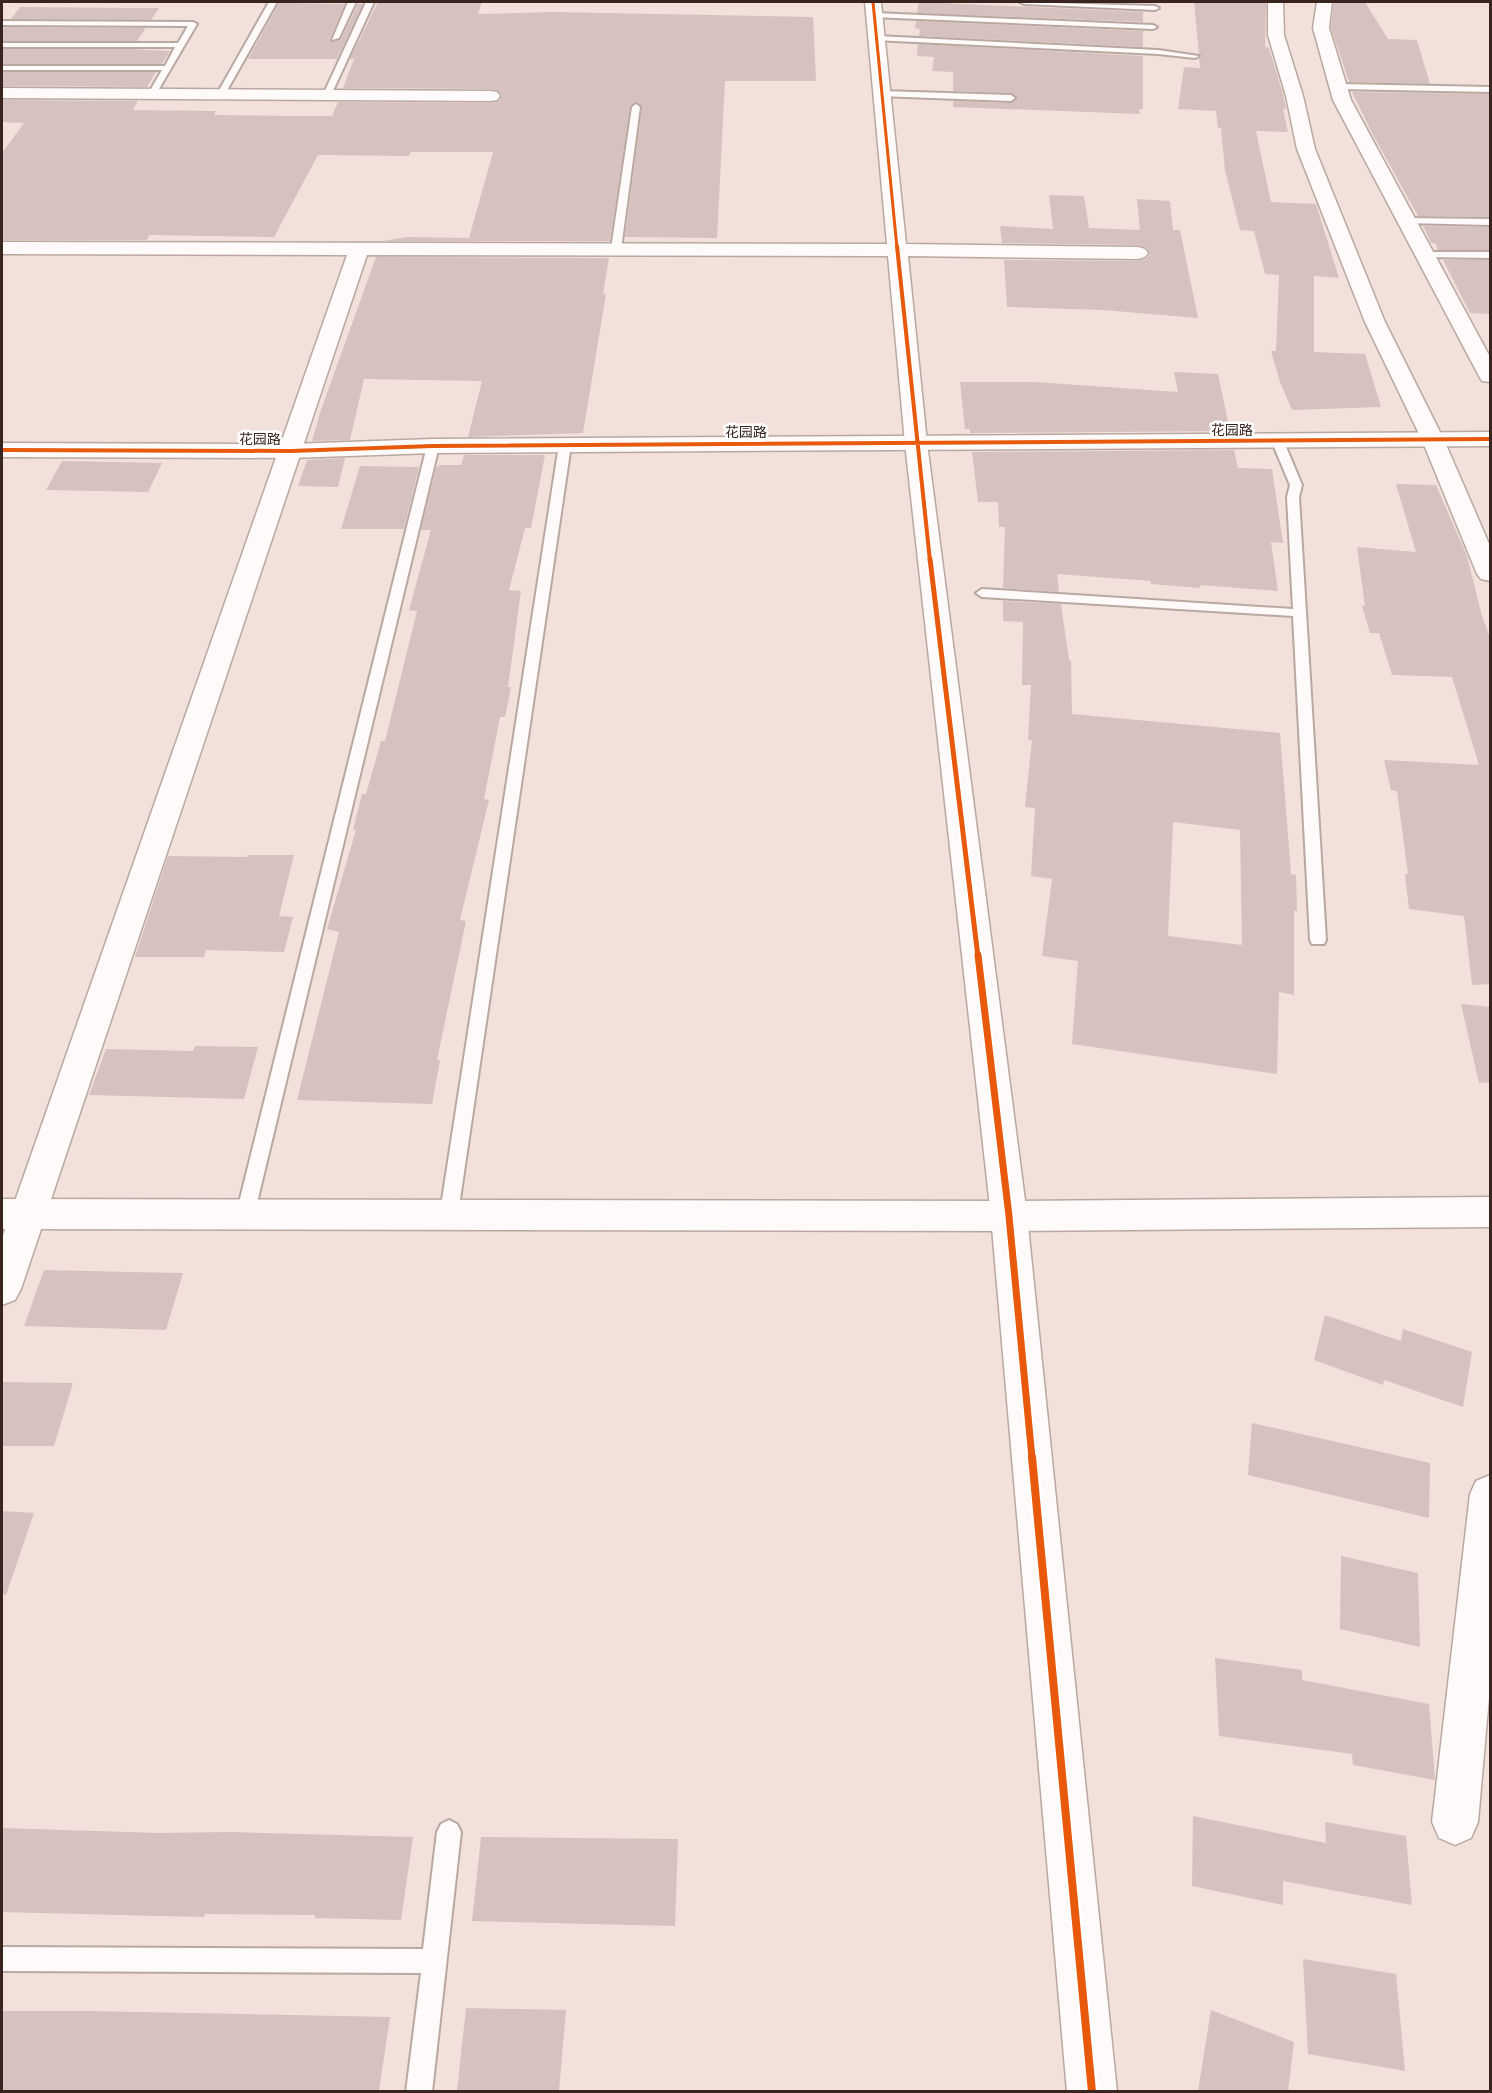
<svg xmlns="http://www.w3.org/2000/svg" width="1492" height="2093" font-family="Montserrat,'Noto Sans SC',sans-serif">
<rect width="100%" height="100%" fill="#f2e0da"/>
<path fill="#d5c2c0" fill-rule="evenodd" d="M378,2H482L478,14L552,12L813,17L816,81H725L717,238L625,237L642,107L636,102L630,107L610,241H382L408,237L469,238L493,152H411L409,156L318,155L274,237L149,235L147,240H2V153L24,123L2,122V100L138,101L133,110L216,111L214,115L297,116H332L338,102L491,103L499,101L502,95L497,90L491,89L343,88L354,59H350Z
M919,2L1143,12V22L917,13Z
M1194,2H1266L1265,47L1269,48L1283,94L1286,109H1283L1288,132L1256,131L1271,202L1316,204L1339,278L1314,276V352L1365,354L1381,407L1292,410L1280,382L1271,351H1276L1279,275L1265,274L1254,231L1240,230L1225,170L1221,128H1218L1216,111L1178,109L1184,67L1200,68L1199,58L1201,57L1199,54Z
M1334,2H1365L1388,39L1417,40L1430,84L1349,82L1331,28Z
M279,3L345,4L330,39L333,42L341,39L358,4H363L337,59H248Z
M20,7L125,8H159L151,20L11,19Z
M916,21L1143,31V47L919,36L920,29L915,28Z
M4,27L145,28V29L137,41H2V31Z
M918,44L1143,56V109H1139L1140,114L953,107V101L1011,103L1017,98L1011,93L953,91V72L932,71L934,57L917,56Z
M2,49H131L170,51L162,64H2Z
M2,72H156L147,87L2,86Z
M1352,92L1491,94V217L1418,216L1372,133Z
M1049,195L1084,196L1089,228L1140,230L1137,199L1170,201L1173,230H1180L1198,318L1103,310L1007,307L1004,260L1138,261L1146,259L1150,254L1147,248L1138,245L1002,243L1000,226L1053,229Z
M1423,226L1491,227V250H1438L1435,243H1431Z
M376,257L609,258L603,294H606L583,433L468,437L482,381L364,379L350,440L312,441L321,410Z
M1443,260H1491V314L1470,313Z
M1174,372L1218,374L1230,431L970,433V429H965L960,382H1035L1178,392Z
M1234,450L1238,468L1272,469L1283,543L1271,542L1278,591L1200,585V588L1151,584V581L1057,574L1059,592L1003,588L1005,527H999L998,502H978L972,452Z
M464,455H545L531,528H525L509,590L521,591L508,687H511L505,717H500L484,799L489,800L460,920L466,921L437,1060H440L432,1104L297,1100L339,932L327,929L356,830H353L362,794H366L381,741H385L417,611L409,610L431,530H421L436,468L439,465H461Z
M345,458L338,487L298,486L307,460Z
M62,461L162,463L148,492L46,490Z
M360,466L419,467L404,529H341Z
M1396,484L1436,485L1467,556L1482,616L1491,640V984L1472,985L1464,916L1409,909L1405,874H1408L1397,791L1391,790L1384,760L1479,765L1452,677L1392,675L1379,633H1370L1362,606H1365L1357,547L1416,552Z
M1003,601L1061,604L1069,660L1071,661L1072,714L1280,733L1291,874L1296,875L1297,911H1294V995L1279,992L1277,1074L1072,1044L1078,961L1042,956L1052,879L1031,876L1035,808L1025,807L1032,740H1028L1031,685H1022L1023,622L1003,621ZM1173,822L1240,830L1242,945L1168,936Z
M247,855H294L279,916L293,917L284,952L206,950L204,957H135L168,856L247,857Z
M1461,1004L1491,1007V1082L1479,1083Z
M195,1046L258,1047L244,1099L89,1095L106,1049L193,1051Z
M44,1270L128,1272L183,1273L166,1330L24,1326Z
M1325,1315L1401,1341L1403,1329L1472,1352L1463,1407L1384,1380L1383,1385L1314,1360Z
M2,1382L73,1383L54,1446H2Z
M1252,1423L1430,1463L1429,1518L1248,1475Z
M2,1511L34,1513L6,1595L2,1594Z
M1341,1556L1418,1573L1420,1647L1340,1629Z
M1215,1658L1302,1670V1680L1429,1704L1435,1780L1353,1765L1352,1754L1219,1736Z
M1193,1816L1326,1843L1325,1822L1406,1836L1412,1905L1283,1881V1905L1192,1886Z
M2,1828L158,1833L231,1832L413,1837L401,1920L315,1918V1915L205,1914L204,1917L118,1915L2,1912Z
M481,1837L678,1839L675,1926L472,1921Z
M1303,1959L1396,1974L1405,2071L1308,2054Z
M466,2008L566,2010L559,2091H457Z
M1211,2010L1294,2042L1288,2091H1198Z
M2,2011H87L390,2017L379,2091H2Z"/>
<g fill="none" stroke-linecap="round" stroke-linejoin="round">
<defs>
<path id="lane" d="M269,2H277L225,94L218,96L217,94Z
M348,2H356L339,38L332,40Z
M366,2H374L331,95L324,97L323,95Z
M1020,2L1155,6L1159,8L1155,10L1024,4Z
M875,13L1153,25L1157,27L1153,29L872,17V13Z
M2,21L193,22L197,24L156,94L152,97L148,94L162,70H2V66H165L175,47H2V43H178L188,26L2,25Z
M877,36L1158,50L1199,56L1195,58L1158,54L874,40L873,38Z
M1340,84L1490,87V92L1337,89V85Z
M882,91L1011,95L1015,98L1011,101L879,96L878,94Z
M636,104L640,107L621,249L616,252L611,249L632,107Z
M1407,218L1490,219V225L1404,223V219Z
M1426,252H1490V258L1423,257V253Z
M1278,439L1284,442L1302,485L1299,497L1326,940L1324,944H1312L1310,940L1293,616L982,597L976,593L982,589L1293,609L1287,497L1290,485L1272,442Z
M565,442L571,445L458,1213L455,1218L449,1220L443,1218L440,1213L559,445Z
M433,443L439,446L254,1215L251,1220L245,1222L239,1220L236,1215L427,446Z
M449,1820L457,1824L461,1832L432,2092H406L421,1973L2,1971V1947L423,1949L437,1832L441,1824Z"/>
<path id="street" d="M865,2H881L906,244L1138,247L1145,249L1148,253L1145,257L1138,259L908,256L927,443L1027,1216L1117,2092H1067L991,1216L905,443L888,256L367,255L21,1289L15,1300L2,1305V1238L347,255L2,254V242L887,244Z
M1268,2H1283L1284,35L1303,96L1315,149L1385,322L1444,440L1490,546V581L1481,579L1477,574L1422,440L1365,322L1297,149L1286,96L1268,35Z
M1317,2H1332L1329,28L1351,100L1490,357V382L1482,381L1479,376L1333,100L1313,28Z
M2,88L491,91L497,92L500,96L497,100L491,101L2,98Z
M1490,1475V1686L1478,1822L1471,1838L1455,1845L1439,1838L1432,1822L1470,1494L1476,1481Z"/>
<path id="secondary" d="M1490,432V446L433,453L291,458L2,457V443L291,444L433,439Z
M1490,1197V1227L1009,1231L2,1229V1199L1009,1201Z"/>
</defs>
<use href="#lane" stroke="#b9a8a2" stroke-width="4"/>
<use href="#street" stroke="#b9a8a2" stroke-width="3"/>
<use href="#secondary" stroke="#b9a8a2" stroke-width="3"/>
<use href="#lane" fill="#fdfaf9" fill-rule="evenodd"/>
<use href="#street" fill="#fdfaf9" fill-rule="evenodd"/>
<use href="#secondary" fill="#fdfaf9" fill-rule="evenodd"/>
<defs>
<path id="cycleway-far4" d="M873,2L897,248"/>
<path id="cycleway-far3" d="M897,246L930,561
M2,450L291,451L433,446L1490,439"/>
<path id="cycleway-far2" d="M930,559L978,957"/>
<path id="cycleway-far1" d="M978,955L1009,1216L1032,1458"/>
<path id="cycleway" d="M1032,1457L1092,2092"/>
</defs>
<use href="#cycleway-far4" stroke="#fff" stroke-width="5"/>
<use href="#cycleway-far3" stroke="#fff" stroke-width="6"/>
<use href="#cycleway-far2" stroke="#fff" stroke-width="8"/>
<use href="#cycleway-far1" stroke="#fff" stroke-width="10"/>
<use href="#cycleway" stroke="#fff" stroke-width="12"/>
<use href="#cycleway-far4" stroke="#e8590c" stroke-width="3"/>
<use href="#cycleway-far3" stroke="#e8590c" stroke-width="4"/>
<use href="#cycleway-far2" stroke="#e8590c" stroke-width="5"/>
<use href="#cycleway-far1" stroke="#e8590c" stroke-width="7"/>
<use href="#cycleway" stroke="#e8590c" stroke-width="8"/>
</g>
<g text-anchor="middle" stroke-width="5" stroke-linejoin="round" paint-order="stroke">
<g font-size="14" fill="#3a251e" stroke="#fff">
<text x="1232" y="435">花园路</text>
<text x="746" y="437">花园路</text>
<text x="260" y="444">花园路</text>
</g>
</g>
<rect width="1492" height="2093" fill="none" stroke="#3a251e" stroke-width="6"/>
</svg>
